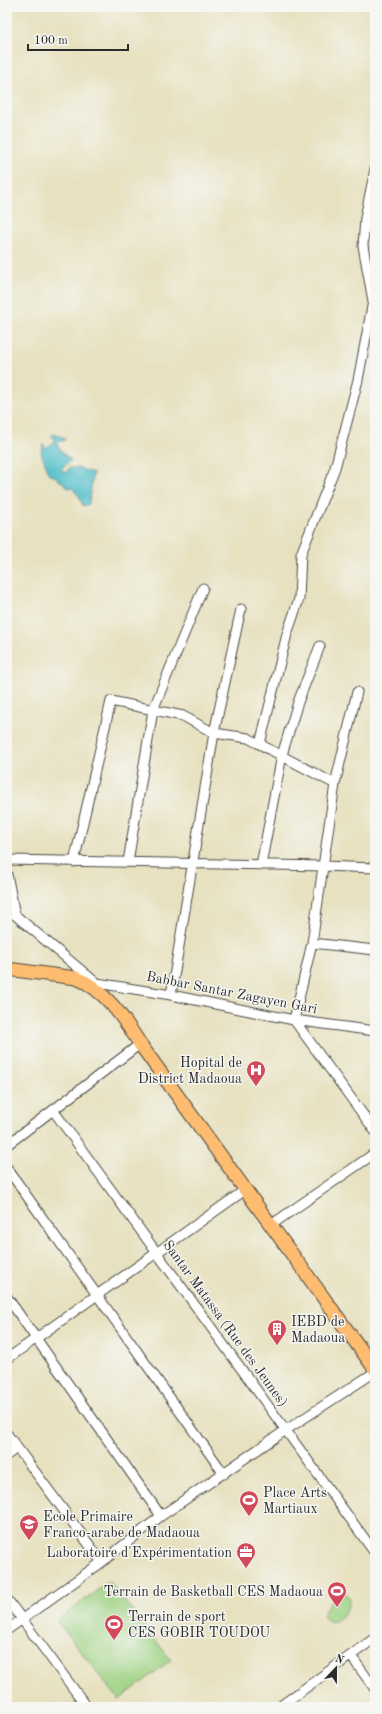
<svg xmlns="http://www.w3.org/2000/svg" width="382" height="1714" font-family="'Old Standard TT',serif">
<rect width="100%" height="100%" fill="#f6f6f2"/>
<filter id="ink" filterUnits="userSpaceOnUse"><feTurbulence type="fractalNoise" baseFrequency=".025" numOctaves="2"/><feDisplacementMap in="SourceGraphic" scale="8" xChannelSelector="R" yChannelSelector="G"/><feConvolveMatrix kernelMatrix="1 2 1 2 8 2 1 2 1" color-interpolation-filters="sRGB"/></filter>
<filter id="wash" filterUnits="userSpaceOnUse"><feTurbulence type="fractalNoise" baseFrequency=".012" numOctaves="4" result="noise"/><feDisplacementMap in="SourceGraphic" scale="16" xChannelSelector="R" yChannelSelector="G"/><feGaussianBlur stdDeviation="0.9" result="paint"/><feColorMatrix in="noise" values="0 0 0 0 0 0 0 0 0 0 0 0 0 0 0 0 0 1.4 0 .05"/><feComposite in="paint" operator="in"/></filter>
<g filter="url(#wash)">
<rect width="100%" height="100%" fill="#e7e1bf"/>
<path fill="#9cd181" stroke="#647e56" d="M109,1581L171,1660L119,1700L57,1621Z
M341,1593H344L349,1597C351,1609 335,1632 323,1616C325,1607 333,1596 341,1593Z"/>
<path fill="#52bfcb" stroke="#3e757b" d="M53,434L65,438V440L56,443L63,453L71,460L61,469L66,473L69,468H78L93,473L89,504L83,506L78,494L75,492L74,489L66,487L64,483L58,480L57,477L50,475L47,471L46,465L41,453L43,444L46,448L53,443L54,439L52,436Z"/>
</g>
<g filter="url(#ink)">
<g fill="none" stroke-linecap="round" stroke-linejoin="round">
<defs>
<path id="minor" d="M357,692L335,784L312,943L294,1020L375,1131
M260,744L287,634L299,599L301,554L335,468L358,380L373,301L363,246L365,218L375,169
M7,860L323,866L375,868
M74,862L111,701L183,716L214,733L248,738L335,784
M128,862L153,710L203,588
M261,865L282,755L298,702L320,646
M7,874L15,915L94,981
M312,943L375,950
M85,981L171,995L294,1020L375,1031
M171,995L214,733L241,609
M53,1110L375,1553
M7,1145L140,1044
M7,1168L224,1474
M271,1225L375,1153
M7,1297L161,1516
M7,1359L245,1190
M7,1434L102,1562
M7,1455L17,1448
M7,1599L87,1707
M7,1630L102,1562L161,1516L286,1430L375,1372
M351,1656L375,1689
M279,1707L375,1638"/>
<path id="highway" d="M7,969L76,978C104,988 125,1020 140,1044L375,1369"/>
</defs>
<use href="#minor" stroke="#474641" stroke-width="11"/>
<use href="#highway" stroke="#474641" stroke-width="15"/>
<use href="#minor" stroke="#fff" stroke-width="9"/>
<use href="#highway" stroke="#febc70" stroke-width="13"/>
</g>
</g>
<defs>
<symbol id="hospital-pin" viewBox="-11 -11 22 30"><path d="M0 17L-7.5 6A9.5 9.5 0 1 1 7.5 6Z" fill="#d1495b" stroke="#f6f6f2"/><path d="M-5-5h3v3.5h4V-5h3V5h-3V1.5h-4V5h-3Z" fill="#fff"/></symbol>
<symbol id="building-pin" viewBox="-11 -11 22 30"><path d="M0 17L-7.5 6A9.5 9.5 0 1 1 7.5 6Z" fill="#d1495b" stroke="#f6f6f2"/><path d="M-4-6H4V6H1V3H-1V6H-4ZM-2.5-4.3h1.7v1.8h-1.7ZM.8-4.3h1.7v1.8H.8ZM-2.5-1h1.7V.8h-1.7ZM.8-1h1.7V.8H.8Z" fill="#fff"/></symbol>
<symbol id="stadium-pin" viewBox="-11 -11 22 30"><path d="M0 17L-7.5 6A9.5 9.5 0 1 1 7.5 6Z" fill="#d1495b" stroke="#f6f6f2"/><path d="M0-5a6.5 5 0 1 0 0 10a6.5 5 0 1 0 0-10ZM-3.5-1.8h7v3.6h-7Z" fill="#fff"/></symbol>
<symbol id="school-pin" viewBox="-11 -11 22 30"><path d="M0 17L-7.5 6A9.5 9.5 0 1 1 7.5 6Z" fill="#d1495b" stroke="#f6f6f2"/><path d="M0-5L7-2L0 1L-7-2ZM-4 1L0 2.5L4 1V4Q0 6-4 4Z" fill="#fff"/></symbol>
<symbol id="office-pin" viewBox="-11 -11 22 30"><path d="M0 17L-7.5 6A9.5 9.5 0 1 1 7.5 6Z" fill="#d1495b" stroke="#f6f6f2"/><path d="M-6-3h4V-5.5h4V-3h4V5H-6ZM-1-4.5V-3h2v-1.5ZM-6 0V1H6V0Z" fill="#fff"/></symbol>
</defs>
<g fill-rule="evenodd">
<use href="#hospital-pin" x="245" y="1059" width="22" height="30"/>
<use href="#building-pin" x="266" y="1318" width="22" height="30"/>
<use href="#stadium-pin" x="238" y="1489" width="22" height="30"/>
<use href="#school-pin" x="18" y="1513" width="22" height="30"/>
<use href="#office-pin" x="235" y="1541" width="22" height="30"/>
<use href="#stadium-pin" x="326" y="1580" width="22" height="30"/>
<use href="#stadium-pin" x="103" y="1613" width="22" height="30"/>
</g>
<g text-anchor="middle" stroke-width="3" stroke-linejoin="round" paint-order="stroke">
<g font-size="14" fill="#2b2b2b" stroke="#f6f6f2">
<text transform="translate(232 992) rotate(11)" y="5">Babbar Santar Zagayen Gari</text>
<text transform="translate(226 1323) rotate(54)" y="5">Santar Matassa (Rue des Jeunes)</text>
</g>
<g font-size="14" fill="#2b2b2b" stroke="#f6f6f2" text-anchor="start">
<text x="242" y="1067" text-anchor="end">Hopital de<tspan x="242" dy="16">District Madaoua</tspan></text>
<text x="291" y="1326">IEBD de<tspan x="291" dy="16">Madaoua</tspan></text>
<text x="263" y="1497">Place Arts<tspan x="263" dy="16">Martiaux</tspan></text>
<text x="43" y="1521">Ecole Primaire<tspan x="43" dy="16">Franco-arabe de Madaoua</tspan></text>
<text x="232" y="1557" text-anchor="end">Laboratoire d'Expérimentation</text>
<text x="323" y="1596" text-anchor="end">Terrain de Basketball CES Madaoua</text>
<text x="128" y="1621">Terrain de sport<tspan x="128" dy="16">CES GOBIR TOUDOU</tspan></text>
</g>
</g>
<rect width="382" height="1714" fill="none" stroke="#f6f6f2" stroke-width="24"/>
<g transform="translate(336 1668) rotate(22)" stroke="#f6f6f2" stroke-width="3" paint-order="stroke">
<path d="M0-3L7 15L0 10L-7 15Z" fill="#2b2b2b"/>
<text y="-6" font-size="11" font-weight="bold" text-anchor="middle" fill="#2b2b2b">N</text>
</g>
<path d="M28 44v6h100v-6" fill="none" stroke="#2b2b2b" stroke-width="2"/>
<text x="34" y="44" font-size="12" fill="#2b2b2b" stroke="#f6f6f2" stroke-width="3" paint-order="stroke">100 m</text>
</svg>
